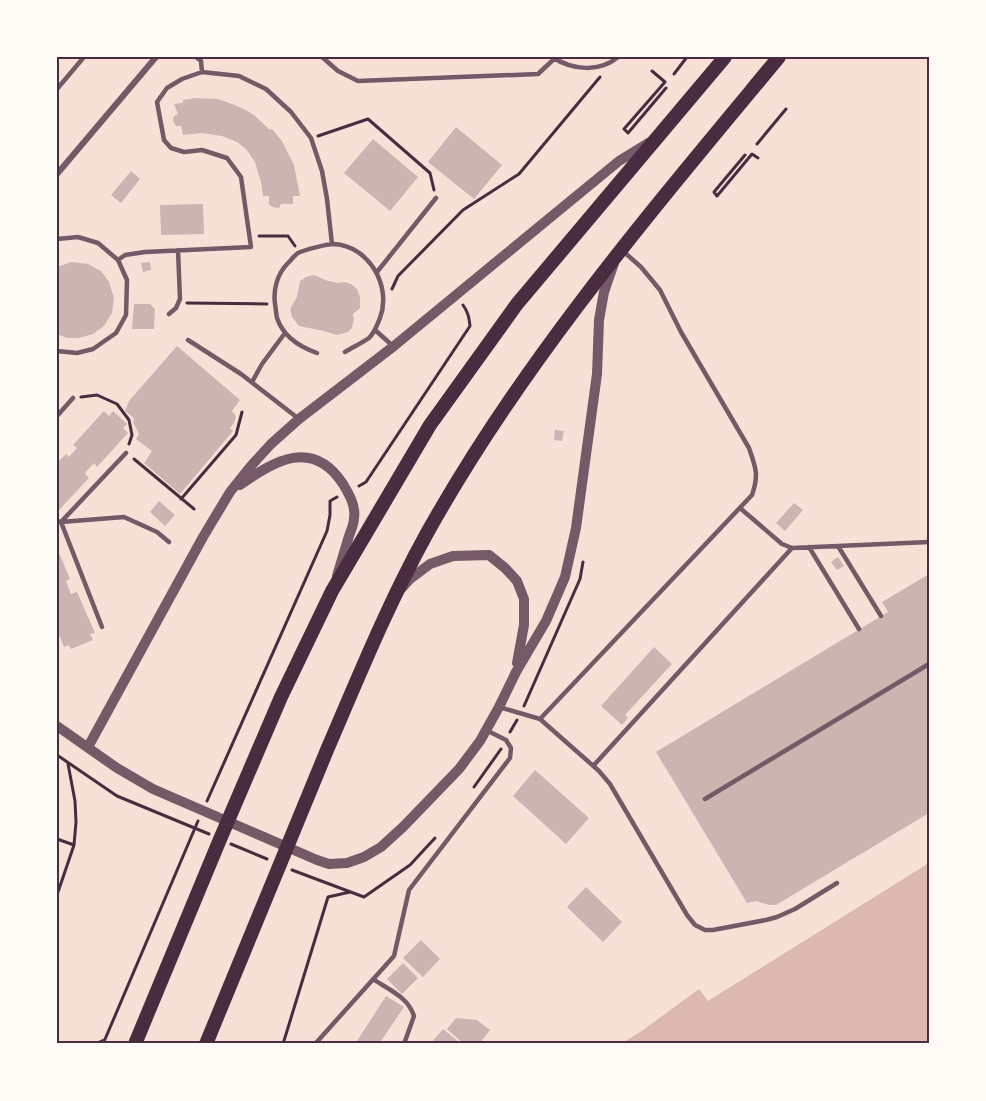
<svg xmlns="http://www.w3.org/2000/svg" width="986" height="1101" font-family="'Roboto Condensed',sans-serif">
<rect width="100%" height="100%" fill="#f7e1d7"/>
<path fill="#dcb8b0" d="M929,863V1044H621L643,1030L699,989L708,1001Z"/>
<path fill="#ccb4b1" d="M195,98L218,99L232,104L246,110L255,116L270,130L272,129L282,141L294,165L300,196H293V204H281L279,208L272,207L269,204V196H263L261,182L255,162L246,149L237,142L222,136L201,133L183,135L181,126H176L173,120L174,116L178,114L174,104L183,103V100Z
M456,127L502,165L474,199L428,162Z
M373,139L418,177L390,211L344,173Z
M131,171L140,179L121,203L111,195Z
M203,204L204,234L161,235L160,205Z
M71,262L88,264L101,271L109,282L114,298L112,313L104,326L93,334L79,338H67L57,334V267Z
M150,262L151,270L143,272L141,263Z
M314,275L325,280L337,283L344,282L351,284L357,289L360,297V308L353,314V316L354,318L352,328L348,332L337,335L324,331L299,326L292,317L290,309L297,297L300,281L306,277Z
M134,304H150L155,309L154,329H132Z
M177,346L240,400L232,411L236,416L234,423L230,428L233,431L180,494L144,463L152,451L136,439L139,434L133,422L134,418L125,411L129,401Z
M104,411L109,416L113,411L127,424L123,428L128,433L97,467L94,463L85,473L89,478L59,510L57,508V463L66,454L69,457L77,448L73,445Z
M555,430L564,431L562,441L554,440Z
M159,501L175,515L165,526L150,512Z
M794,503L803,510L785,531L776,523Z
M57,548L70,579L66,581L71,594L77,592L95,633L90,634L93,640L71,649L69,645L64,647L57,630Z
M838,557L844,566L837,570L831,562Z
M929,574V813L776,905H769L756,901L747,903L656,752L888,612L882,602Z
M654,647L672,664L625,715L628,718L622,725L601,706Z
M535,770L589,818L566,844L513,796Z
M586,887L622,922L603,942L567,907Z
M421,940L440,959L423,977L403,958Z
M403,963L418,978L402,994L387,979Z
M386,996L404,1007L379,1044H355Z
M456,1018L477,1020L490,1030L479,1044H464L447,1029Z
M443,1029L461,1044H430Z"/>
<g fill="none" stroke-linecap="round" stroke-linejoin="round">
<path stroke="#4a2c40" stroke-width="3" d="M652,71L665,82L624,129L628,133L666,88
M674,74L687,57
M318,136L368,119L430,173L434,190
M757,144L786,109
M745,155L714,192L717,196L752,154L758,158
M259,236H288L295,246
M392,289L398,276L463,210L519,174L600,77
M187,303L267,304
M81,397L97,395L117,404L129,420L132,435L129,444
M134,459L194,509
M359,486L366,482L470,326C469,317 468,312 463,305
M181,499L236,435L242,412
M524,706L580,579L583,562
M510,732L517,720
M57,755L117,796L209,834
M68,764L75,801L76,822L74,845
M474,787L501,749
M207,801L327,531L330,515V501L337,497
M57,839L74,845L57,895
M231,844L267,859
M292,870L364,897L410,865L435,838
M95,1044L104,1040
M103,1044L198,821
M283,1044L328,897L350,892"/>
<path stroke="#755966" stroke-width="4.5" d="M196,57L201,61L202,72L239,76L266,89L291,112L311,138L322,171L327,199L332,244
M322,57L338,71L358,81L538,74L554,59
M552,57C572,70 599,73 618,57
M57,89L84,57
M57,239L78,237L98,243L118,260L127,280L126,315L116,333L93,349L77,353L57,351
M118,260L125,255L145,252L251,247L241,177L227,158L202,150L184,152L171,148L164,140L157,102L167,88L182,79L202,72
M377,272L436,198
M169,314L176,308L180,299L178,250
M375,330L393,346
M188,340L241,374L299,419
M317,353C300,347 283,336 277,318C276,314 276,309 275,304C273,290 277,274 288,263C291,260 295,255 298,253C304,250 327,244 334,244C369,246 392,286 380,318C377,325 375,332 369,338C362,343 353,347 345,352
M252,382L262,364L285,333
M57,416L73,398
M740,508L782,544L792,548L929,542
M57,521L61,522L102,627
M61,522L124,517L157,532L169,542
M61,522L126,453
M838,546L881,616
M809,547L859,629
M499,707L540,719L752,495C759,475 756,468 749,448L681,332L660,290L641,267L624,252
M540,719L599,771L610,784L687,915L695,925L705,930H713L766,920L777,917L795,909L837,883
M594,765L792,548
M705,799L929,664
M373,979C389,990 408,997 414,1016L404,1044
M315,1044L394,956L409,890L510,758L511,748L506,740L486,730"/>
<path stroke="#755966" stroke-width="6" d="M57,174L156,57"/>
<path stroke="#755966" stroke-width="10" d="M240,485C275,460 313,438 343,484C349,494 356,506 354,518C354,524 351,530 349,536C345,549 341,563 337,576
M401,589L410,579L430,564L453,556L489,555L505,568L517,581L524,599V625L517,663
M57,726L117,768L153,789L317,860L329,864L347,863L364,857L381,847L403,827L459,769L480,741L499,707L516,672L546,621L565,577L576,528L597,374L599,320L604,292L614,263
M88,747L203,537L230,492L250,467L271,444L299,419L394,346L619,161L650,142"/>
<path stroke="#4a2c40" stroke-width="14" d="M135,1044L218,844L281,697L332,591L430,425L517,304L725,57
M206,1044C246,946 286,848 327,750C358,678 388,604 426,535C522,362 653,209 779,57"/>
</g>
<rect width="986" height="1101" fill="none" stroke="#fffaf5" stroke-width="117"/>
<rect x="58" y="58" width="870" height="984" fill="none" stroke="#4a2c40" stroke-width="2"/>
</svg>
